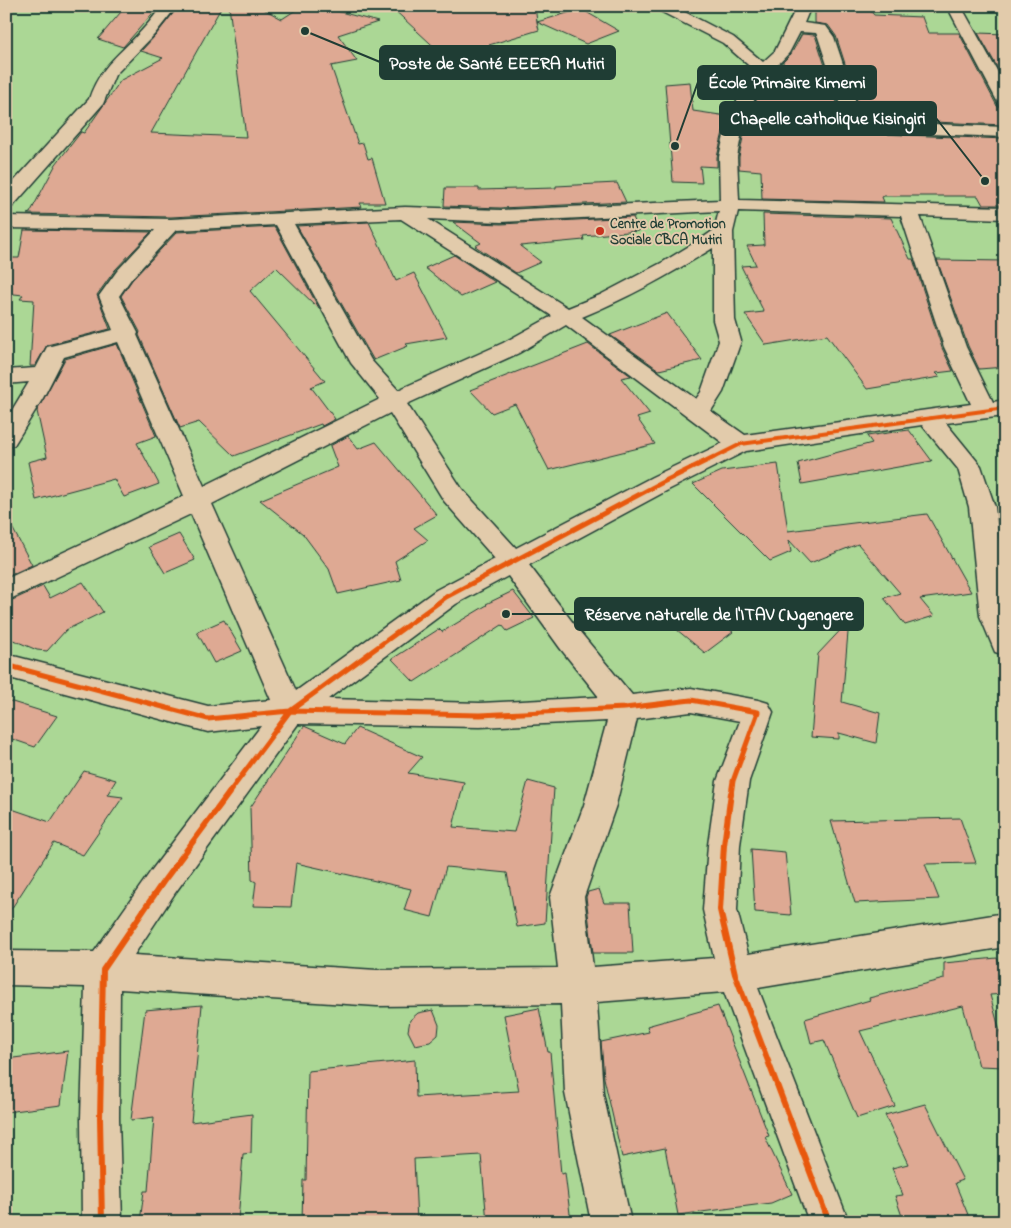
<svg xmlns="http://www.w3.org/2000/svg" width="1011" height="1228" font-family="'Indie Flower',sans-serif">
<rect width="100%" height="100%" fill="#e2cbab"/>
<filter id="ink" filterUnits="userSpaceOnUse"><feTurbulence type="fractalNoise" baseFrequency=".02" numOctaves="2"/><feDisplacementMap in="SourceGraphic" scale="10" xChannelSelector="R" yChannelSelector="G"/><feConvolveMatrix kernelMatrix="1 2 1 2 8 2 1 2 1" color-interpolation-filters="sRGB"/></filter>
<g filter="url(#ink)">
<path fill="#abd795" stroke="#658a64" d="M6,6H1005V1222H6Z"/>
<path fill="#dea993" stroke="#1f3d34" d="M126,6H159L123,47L98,39Z
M179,6H222L151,133L246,137L229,6H258L282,19L302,6H318L378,22L338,35L357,61L331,66L358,144L363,143L368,159L372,158L385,203H360L362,207L171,217L27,214L30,213L56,164L81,132L84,133L121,80L163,58L141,51L155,36Z
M390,6H535L537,22L581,9L619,31L586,44L537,22L539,30L489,45L503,58L457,68Z
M869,9L874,15L922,17L928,33H959L997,106L1005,108V125L863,119L836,36L828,25L815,23V12Z
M978,33L1005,34V81Z
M802,34L815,35L816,38L842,118L751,109L767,82L781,83L779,74H784L783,62L791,54Z
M690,82L693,111L727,116L717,157V167L700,166L702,183L673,182L665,84Z
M746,123L855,133L1005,139V205H983L978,196H884L882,197L884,202L762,199L761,171L739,169V157Z
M617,183L626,202L501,208L444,206L445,188H479V190L556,188V186Z
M763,214L891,218L910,259H913L942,348L953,371L936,373L940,377L867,389L827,335L766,345L745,314L764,312L741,266L756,265L747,246L764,245Z
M633,217L639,231L583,236L584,240L520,246L541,262L516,273L475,246L481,243L453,222L501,224Z
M369,222L396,281L414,273L447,337L406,344L408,346L374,360L373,359L297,226Z
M275,227L320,310L276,267L250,291L325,381L311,387L335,419L322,426L321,424L234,456L199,422L180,428L139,335L140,332L121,296L132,280L177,232Z
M24,230L151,232L115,270L97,295L110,329L47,345L35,366H30L34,300L20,299L23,295L6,293V258H19Z
M454,255L495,282L461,297L425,268Z
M937,260L1005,261V367L979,369L968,346Z
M667,313L702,360L659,370L610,335Z
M117,344L156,436L137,443L159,484L124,497L114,479L36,500L28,462L47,457L37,411L65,359Z
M588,344L631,376L621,378L650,414L637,418L655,444L549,470L515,404L492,413L470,390Z
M909,430L932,461L802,484L798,463L872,443L867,436Z
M348,436L358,449L376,442L437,515L414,528L428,540L395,561L401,580L338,594L329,569L303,534L260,500L338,467L330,446Z
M778,464L788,531L927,514L971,592L920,599L934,616L905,625L884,598L900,593L858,544L810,563L789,540L791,552L770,561L693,484L722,471Z
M6,516L32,565L6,577Z
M179,534L195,560L165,573L149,547Z
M83,582L103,612L66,630L47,651L37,650L6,637V603L43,586L50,598Z
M513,591L534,618L507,631L502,625L414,682L392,659L439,629L442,632L487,605L486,604Z
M693,600L733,632L705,653L665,620Z
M224,620L242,651L214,663L197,632Z
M849,621L842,702L880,713L876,743L839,733V739L811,737L818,654Z
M6,700L57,716L35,747L6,737Z
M304,726L345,744L357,728L422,757L408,773L464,782L453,827L514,832L528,781L554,788L545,923L517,927L507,873L446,867L432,917L404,910L411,889L296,863L291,907L253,906L256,882L252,880L250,808Z
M84,771L116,780L107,795L123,797L83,855L54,843L6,917V807L50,822Z
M960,818L976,863L925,864L939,899L855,903L831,821Z
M751,849L785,852L791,915L755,912Z
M599,889L604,903H630L633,953H593L586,897L588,892Z
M997,958L1005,976V994L990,995L1005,1050V1067L979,1066L963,1006L860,1031L895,1106L857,1118L824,1040L811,1043L805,1019L870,1000L869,998L944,979V963Z
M202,1005L191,1122L252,1114L251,1153L243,1154L238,1222H140L144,1191H148L154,1117L131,1120L145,1010Z
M718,1006L769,1136L765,1137L792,1194L771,1203L678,1215L665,1148L622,1157L604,1078L601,1042L649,1032L647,1026Z
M539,1008L548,1052H550L561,1174L565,1173L571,1222H487L481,1155L414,1159L417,1222H302L303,1180H306L308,1071L415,1060L416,1097L519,1091L504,1015Z
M433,1010L439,1025L438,1035L430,1042L415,1045L408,1031L410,1020L418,1013Z
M68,1051L61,1105L6,1112V1059Z
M925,1104L963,1180L955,1183L971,1222H904L895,1196L903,1195L892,1168L908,1164L885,1115Z"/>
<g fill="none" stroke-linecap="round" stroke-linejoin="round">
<defs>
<path id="minor" d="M162,6H177L154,35L115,75L103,104L13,206L6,208V190L89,99C100,65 122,53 144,28C151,21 156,13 162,6Z
M654,6H673L733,37L763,62L775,51L797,6H811L804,23L826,26L834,37L862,121L1005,127V137L855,131L744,121L737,157L739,200L1005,207V219L920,216L966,347L993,402L1005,400V416L946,423L981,466L995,507L1005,591V655L995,652L980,616L969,507L958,469L922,425L746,451L670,489L529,565L580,632L632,695L691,688L758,700L768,703L773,712L749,781L740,845L737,910L748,954L1005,913V947L758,988L849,1222H809L724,992L597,1002L603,1093L631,1222H591L565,1093L561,1004L377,1006L120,989L119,1118L122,1222H82L81,1118L85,987L6,985V951L94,952L151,871L261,726L208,732L6,677V654L208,706L271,700L191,514L6,601V579L184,496L118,342L64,357L43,398L14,445L6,447V420L29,382L6,384V370L36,368L47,347L113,330L99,296L117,271L155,230L6,228V216L171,219L405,207L501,210L720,200L719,157L729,115L755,71L723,43L656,9ZM800,32L816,33L818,37L845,120L748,111L770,73L789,53ZM719,211L714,230L704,237L663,262L600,295L568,308L428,219L501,222ZM738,211L901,216L944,347L971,404L745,435L711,411L723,392L741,341L735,320L733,232ZM401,219L552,316L503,343L398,390L371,360L294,224ZM276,225L351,363L380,399L204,486L137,335L138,333L119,296L131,279L176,230ZM713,248V320L719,341L701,392L696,399L582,317C628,298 671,274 713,248ZM566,325L723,443L652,477L516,548L462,489L407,404L519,353ZM390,413L444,501L495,559L436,590L296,691L212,504ZM508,576L560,648L599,697L480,703L328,699L456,604ZM691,712L740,721L717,781L708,845L703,910L714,958L593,967L584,897L616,805L637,719ZM607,721L584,805L550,897L558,968L377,970L134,955L175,893L298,724L480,727Z
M947,6H961L1005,85V106L999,105L997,101Z"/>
</defs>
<use href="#minor" stroke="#1f3d34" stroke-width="3"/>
<use href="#minor" fill="#e2cbab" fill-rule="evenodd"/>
<defs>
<path id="cycleway-far2" d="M711,459L741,444L1005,408"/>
<path id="cycleway-far1" d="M6,665L208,719L290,711L480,715L625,708L691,700L758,712L733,781L731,794
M228,794L290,711L446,597L661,483L714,457"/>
<path id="cycleway" d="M731,793L724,845L720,910L735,974L829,1222
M102,1222L100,1118L103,970L163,882L229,793"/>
</defs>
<use href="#cycleway-far2" stroke="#e2cbab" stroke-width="6"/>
<use href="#cycleway-far1" stroke="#e2cbab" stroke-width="8"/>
<use href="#cycleway" stroke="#e2cbab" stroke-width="9"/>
<use href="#cycleway-far2" stroke="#e8590c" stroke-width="4"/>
<use href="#cycleway-far1" stroke="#e8590c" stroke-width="5"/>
<use href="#cycleway" stroke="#e8590c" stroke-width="6"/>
</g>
</g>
<circle fill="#c8321e" stroke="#e2cbab" stroke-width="2" cx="600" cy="231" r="5"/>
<g text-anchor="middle" stroke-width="4" stroke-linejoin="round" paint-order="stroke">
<g font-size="14" font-weight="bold" fill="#1f3d34" stroke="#e2cbab" text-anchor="start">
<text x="610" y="228">Centre de Promotion<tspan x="610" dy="16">Sociale CBCA Mutiri</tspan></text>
</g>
</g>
<path fill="none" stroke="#1f3d34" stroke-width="2" d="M305 31L380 62M675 146L698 82M985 181L936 118M506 614L575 614"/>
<g fill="#1f3d34" stroke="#e2cbab" stroke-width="2">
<circle cx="305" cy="31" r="5"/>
<circle cx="675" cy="146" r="5"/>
<circle cx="985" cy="181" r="5"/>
<circle cx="506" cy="614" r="5"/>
</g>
<g fill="#1f3d34" stroke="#1f3d34" stroke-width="2">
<rect x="380" y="46" width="235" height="33" rx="5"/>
<rect x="698" y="66" width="178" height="33" rx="5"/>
<rect x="720" y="102" width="216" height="33" rx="5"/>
<rect x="575" y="598" width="288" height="32" rx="5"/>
</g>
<g font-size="18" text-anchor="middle" font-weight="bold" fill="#fff">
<text x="497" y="69">Poste de Santé EEERA Mutiri</text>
<text x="787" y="88">École Primaire Kimemi</text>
<text x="828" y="124">Chapelle catholique Kisingiri</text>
<text x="719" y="620">Réserve naturelle de l'ITAV (Ngengere</text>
</g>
<rect width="1011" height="1228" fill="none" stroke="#e2cbab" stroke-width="25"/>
<rect x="12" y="12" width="986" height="1203" fill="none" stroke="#1f3d34" stroke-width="2" filter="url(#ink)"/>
</svg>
